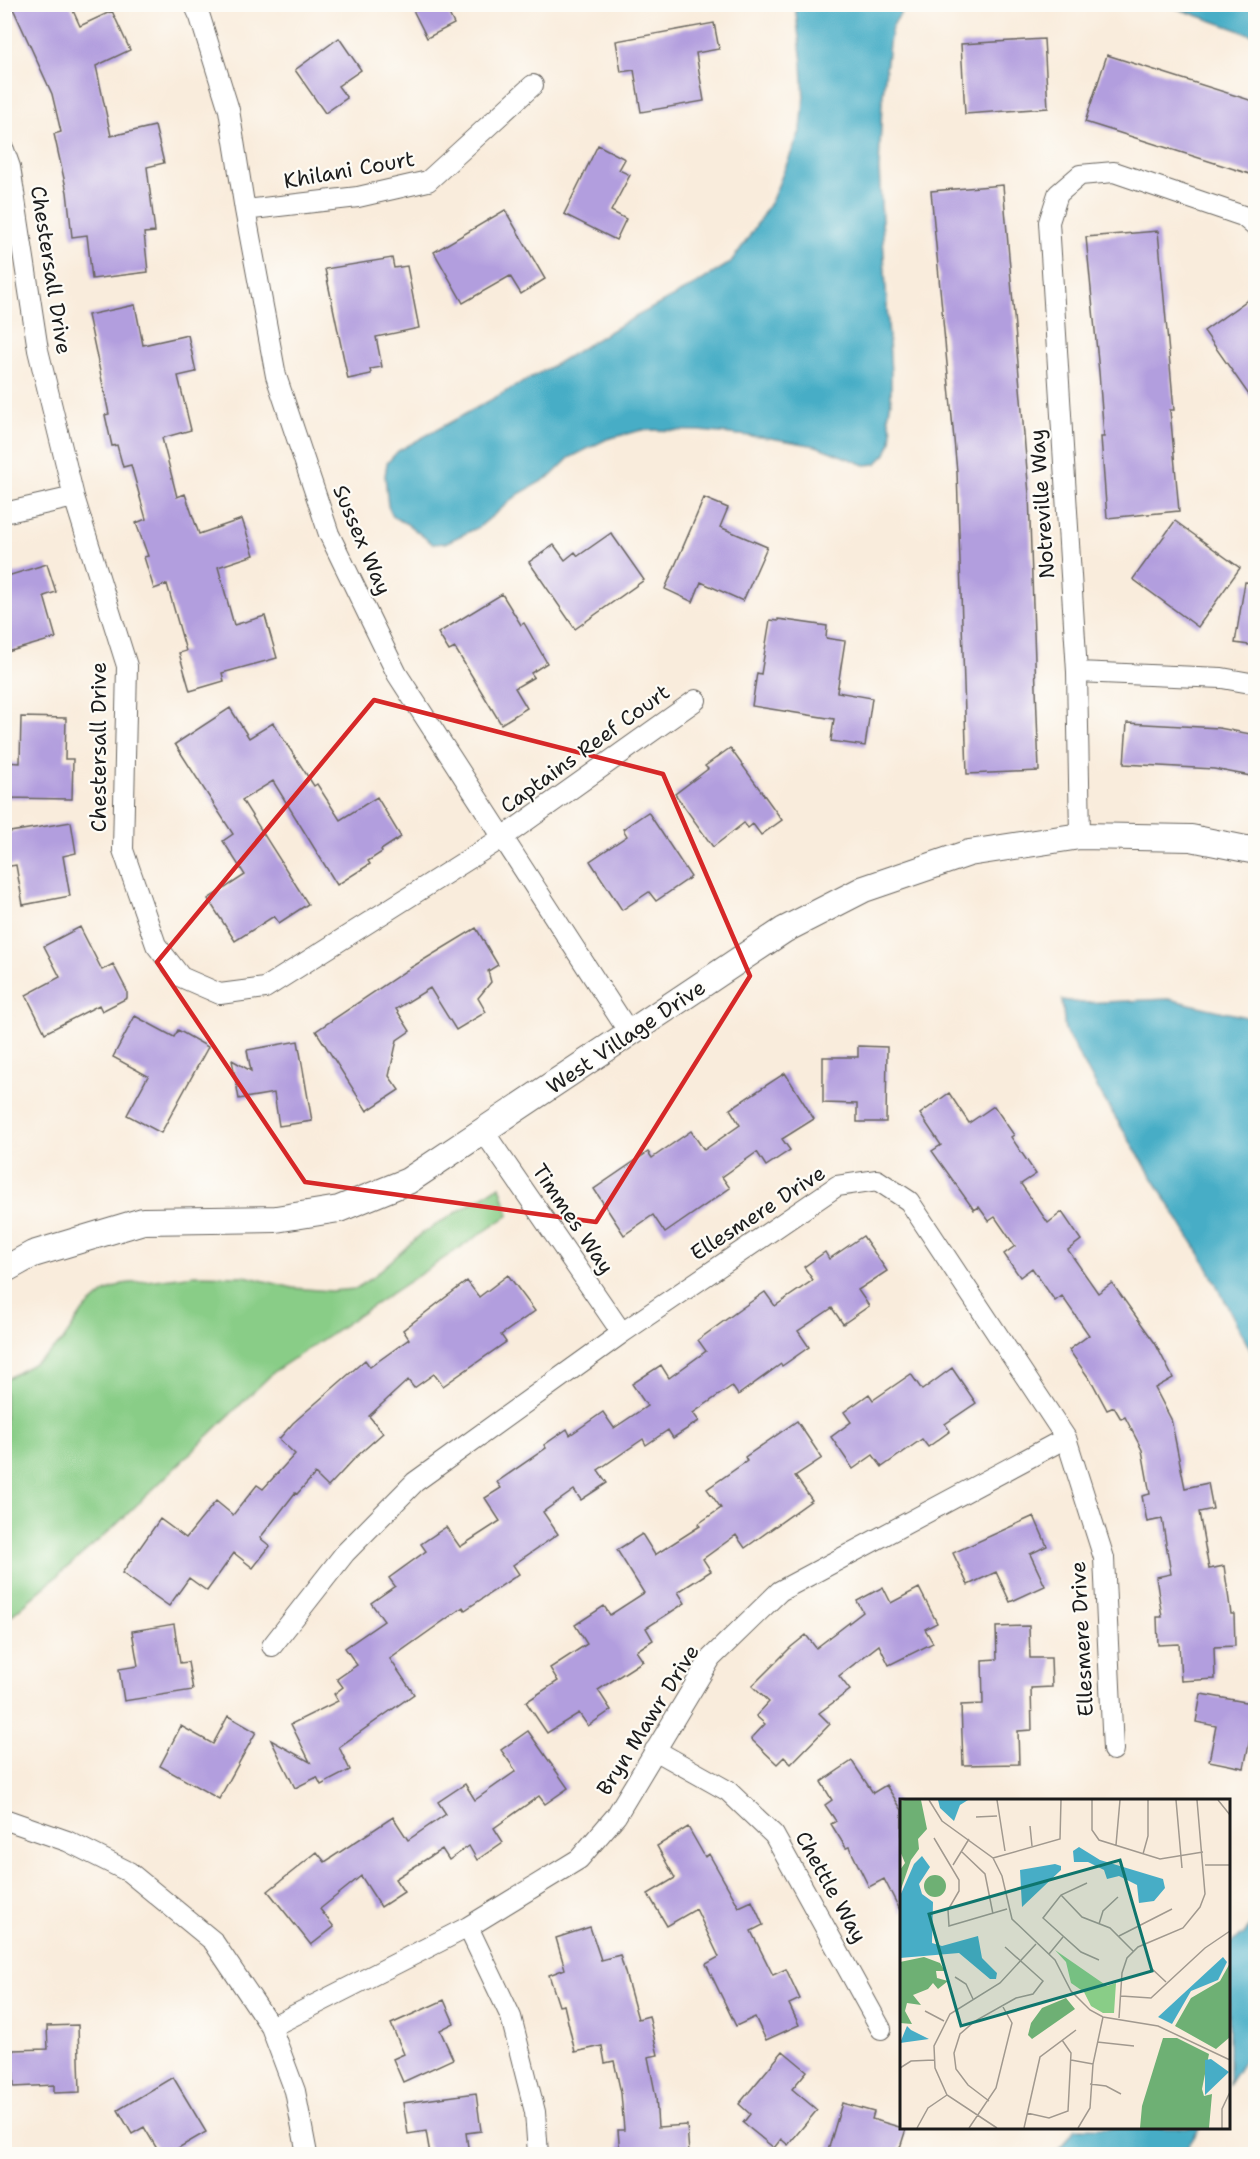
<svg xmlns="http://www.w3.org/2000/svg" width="1260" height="2159" font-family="'Shantell Sans',sans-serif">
<rect width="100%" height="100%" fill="#fdfcf7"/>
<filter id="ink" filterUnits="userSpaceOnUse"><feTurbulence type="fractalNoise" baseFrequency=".0167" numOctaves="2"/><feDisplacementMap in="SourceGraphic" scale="12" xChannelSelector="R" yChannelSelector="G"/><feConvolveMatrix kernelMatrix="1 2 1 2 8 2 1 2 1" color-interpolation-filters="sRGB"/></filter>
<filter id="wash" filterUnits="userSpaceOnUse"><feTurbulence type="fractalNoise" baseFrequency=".008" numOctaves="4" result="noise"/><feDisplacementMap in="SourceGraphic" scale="24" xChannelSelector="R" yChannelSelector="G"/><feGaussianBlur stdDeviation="1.35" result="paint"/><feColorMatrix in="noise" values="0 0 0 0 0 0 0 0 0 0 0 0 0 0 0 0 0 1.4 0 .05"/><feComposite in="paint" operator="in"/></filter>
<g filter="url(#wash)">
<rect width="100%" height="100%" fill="#f9ecdc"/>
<path fill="#89cd87" stroke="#527452" stroke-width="1.5" d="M500,1186L509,1215L275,1371L114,1527L5,1621V1380L43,1358L63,1341L83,1311L104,1293L122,1284L195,1275L245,1276L293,1288L331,1291L355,1289L374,1276L421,1234Z"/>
<path fill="#47adc6" stroke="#326471" stroke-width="1.5" d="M795,5H906L892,27L889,44L882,103L879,169L891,374V401L888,417L892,430L891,442L886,454L876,464L865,465L816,446L770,438L700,431L642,430L607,439L569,458L551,476L519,494L479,527L445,543L433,544L407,524L393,517L388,506L385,476L387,463L398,451L554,365L617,327L698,283L730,263L747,240L772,200L801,129L804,101L802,62Z
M1167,5H1255V36Z
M1168,999L1255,1019V1359L1204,1261L1104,1099L1065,1031L1062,1000L1082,1003Z
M1255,1918V2044L1229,2084V1944L1244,1934Z
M1075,2128H1200L1183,2154H1054L1063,2145Z"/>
<g id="blocks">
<path fill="#b29ede" d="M11,4H70L80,26L112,11L130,50L96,66L111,136L155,126L164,163L147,167L155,232L144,233L148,272L92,279L87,235L72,237L67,192L54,134L61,132L52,94Z
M410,4H444L454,24L427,38Z
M714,23L719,49L696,53L704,101L641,112L634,70L621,72L616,41Z
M339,38L361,70L338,86L347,98L325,113L295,70Z
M1044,39L1048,108L965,114L961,44Z
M1107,55L1256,102V176L1085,122Z
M598,145L625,159L619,170L630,175L611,211L626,219L616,240L564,214Z
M1003,185L1029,494L1039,771L967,774L957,472L931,191Z
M505,210L545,279L521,294L510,276L463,303L434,252Z
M1158,231L1174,410H1170L1179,511L1107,518L1101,437H1104L1099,372L1086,237Z
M392,258L394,268L407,266L419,328L376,337L382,367L370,369L371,374L348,379L325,269Z
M1256,294V405L1204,331Z
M135,305L143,345L188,335L196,372L178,376L191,430L162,438L177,497L185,494L199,534L242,519L254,555L218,567L234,625L265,616L277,658L222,673L224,681L190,691L179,653L186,651L167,584L154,589L144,557L148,556L136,523L146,519L131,465L123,467L117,445L112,446L105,415L109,414L88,315Z
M704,498L728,508L720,527L767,547L743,601L701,582L693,602L665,589Z
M1175,521L1240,568L1198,627L1133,579Z
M611,533L644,580L575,629L529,562L554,545L565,560L575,552L578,556Z
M47,564L56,592L44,596L56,638L4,653V577Z
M1245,582L1256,583V646L1235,643Z
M502,594L521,625L524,623L547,663L531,673L534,677L515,688L527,708L501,724L455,648L449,651L438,633Z
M778,619L827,626L826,638L845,641L837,692L872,698L865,746L831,741L834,719L752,706L757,673L761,674L770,620L778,621Z
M230,708L249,738L273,723L314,786L317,784L340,820L377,797L401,837L381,850L382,852L368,861L370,864L337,885L273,781L242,800L308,904L279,923L274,916L235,941L208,899L245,875L223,841L233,834L175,744Z
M21,717L66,718L65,759H73L72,799L4,798V762L20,763Z
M1127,723L1219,728L1256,735V777L1214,769L1124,764Z
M730,748L782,820L761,835L753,824L748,828L744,823L713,847L675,794L708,769L705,766Z
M648,812L691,877L656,901L649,892L622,910L590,861L627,836L623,829Z
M71,822L76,853L63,856L70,896L23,905L16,865L4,867V833Z
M80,927L102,970L113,964L127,991V998L102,1011L99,1005L45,1033L26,995L60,977L44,946Z
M476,928L498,965L488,971L491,982L478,998L486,1012L456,1030L430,988L396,1009L410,1031L397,1040L389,1076L399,1090L367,1111L316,1031L407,970Z
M135,1016L174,1037L178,1030L208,1047L161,1133L127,1115L148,1076L113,1057Z
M298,1041L312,1121L279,1126L274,1093L239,1099L232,1060L251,1071L247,1050Z
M858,1046L887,1047L886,1122H857V1104L823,1103V1057H858Z
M785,1073L814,1119L782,1139L790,1150L766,1166L757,1152L722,1177L730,1188L665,1233L653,1215L624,1235L594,1189L648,1152L652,1158L691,1131L704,1150L740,1125L730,1109Z
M949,1093L969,1123L994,1106L1014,1135L1011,1137L1036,1174L1021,1184L1048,1223L1062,1212L1081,1240L1068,1250L1098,1293L1112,1283L1155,1343L1173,1378L1155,1388L1171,1419L1185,1488L1208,1483L1213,1509L1199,1512L1209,1569L1224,1566L1231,1614H1234L1235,1646L1214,1647L1215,1679L1181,1681L1179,1644L1158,1645L1157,1617H1162L1156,1577L1171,1574L1162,1519L1147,1522L1142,1496L1150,1494L1142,1450L1125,1417L1121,1419L1114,1407L1107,1410L1093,1384L1069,1350L1089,1335L1062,1296L1055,1301L1032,1268L1020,1277L1004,1254L1015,1246L995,1217L989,1221L979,1207L974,1210L932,1151L941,1145L920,1114Z
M863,1236L887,1271L858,1290L869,1306L843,1324L832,1308L798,1331L809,1347L782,1366L781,1364L738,1395L732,1386L693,1413L699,1421L673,1438L668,1430L646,1445L643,1439L598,1470L607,1483L581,1500L574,1490L543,1512L558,1534L513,1565L519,1574L465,1610L463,1607L390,1659L414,1694L339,1747L350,1770L321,1785L317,1777L295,1788L271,1740L310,1762L291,1724L338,1701L334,1694L343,1687L337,1679L357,1665L345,1648L384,1621L371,1603L395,1586L389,1578L426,1551L421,1544L446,1527L460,1547L500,1521L485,1498L501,1488L497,1482L546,1448L544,1445L567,1429L570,1435L603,1412L614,1428L647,1406L632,1384L661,1365L669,1378L706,1351L698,1340L742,1308L765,1292L775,1306L813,1280L804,1267L825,1252L829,1259Z
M508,1275L535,1311L501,1335L506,1342L443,1386L434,1374L414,1388L408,1380L369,1416L383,1433L356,1457L328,1487L315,1474L297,1494L295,1493L260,1538L270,1546L253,1568L234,1553L207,1591L189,1578L169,1606L122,1573L160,1519L186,1538L216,1501L233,1515L257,1485L263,1489L295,1454L279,1439L293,1423L365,1360L370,1367L409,1339L403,1330L467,1281L479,1297Z
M952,1368L976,1403L945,1424L950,1431L928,1447L922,1439L882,1467L873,1455L853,1469L831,1437L851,1422L844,1412L869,1394L873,1400L911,1374L922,1390Z
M797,1421L822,1458L795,1476L812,1500L745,1548L736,1535L703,1559L711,1571L678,1592L685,1603L646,1628L653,1640L636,1651L643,1661L598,1690L611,1710L588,1726L579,1713L547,1733L526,1702L558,1681L550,1668L587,1644L575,1625L604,1606L610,1615L644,1593L617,1550L642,1534L655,1555L700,1526L698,1524L721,1508L707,1489L747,1461L745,1457Z
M1034,1516L1047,1546L1030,1554L1045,1586L1010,1602L996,1572L968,1585L953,1553Z
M883,1587L891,1603L919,1588L937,1623L925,1629L933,1643L889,1665L879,1645L839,1676L850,1690L819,1713L830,1724L791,1764L784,1757L777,1764L751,1739L765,1724L756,1716L769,1702L752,1686L791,1647L806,1635L816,1648L863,1612L857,1601Z
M174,1624L180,1663L188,1662L193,1690L124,1701L119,1669L138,1666L132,1631Z
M1029,1626L1030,1658H1051L1052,1687L1031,1688L1032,1730L1018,1731L1019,1764L963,1765L961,1705L983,1704L982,1660L997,1659L996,1627Z
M1201,1694L1256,1704V1735L1251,1734L1244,1768L1209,1761L1216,1726L1196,1722Z
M228,1716L256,1732L219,1799L160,1766L181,1726L213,1744Z
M528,1731L568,1788L545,1804L539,1796L494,1828L503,1842L477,1860L469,1846L449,1860L442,1849L395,1879L404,1892L381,1907L361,1876L320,1909L334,1927L311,1945L268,1891L317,1852L325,1862L393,1817L408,1840L446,1814L438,1802L465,1784L475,1800L516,1771L501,1750Z
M852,1761L873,1793L886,1785L902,1810V1914L884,1879L869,1887L849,1847L846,1848L831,1824L836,1821L825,1805L832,1800L821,1782Z
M688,1827L705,1857L709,1854L739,1907L752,1901L763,1925L751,1931L773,1975L786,1969L800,1999L789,2004L799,2025L766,2040L755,2017L736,2026L706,1964L719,1957L696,1909L667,1926L648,1894L675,1878L657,1846Z
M590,1927L601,1960L620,1955L638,2019L649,2016L658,2055L648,2057L656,2097L658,2127L687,2125L689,2154H620L618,2130H624L621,2093L614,2061L605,2063L602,2046L575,2052L564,2005L559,2006L549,1975L565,1969L556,1938Z
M444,2000L454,2023L440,2030L453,2059L403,2082L393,2059L404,2054L391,2024Z
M78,2025L80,2092L54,2093V2085L14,2087L13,2050L48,2049L47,2026Z
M783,2051L807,2071L792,2089L817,2110L788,2145L781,2139L774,2148L743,2123L750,2114L739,2104Z
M173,2077L206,2132L168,2154H160L144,2127L132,2134L118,2110Z
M476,2093L481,2131L466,2133L469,2154H430L426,2131L408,2134L403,2103Z
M842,2103L874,2112L872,2119L906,2129L898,2154H827Z"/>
</g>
</g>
<g filter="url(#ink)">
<use href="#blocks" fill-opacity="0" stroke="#69655f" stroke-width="1.5"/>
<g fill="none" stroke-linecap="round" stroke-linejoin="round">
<defs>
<path id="minor" d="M194,4L200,17L229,110L245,210L276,376L329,534L397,674L630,1034
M4,150L10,167L38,350L74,497L127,666L123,850L156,945L181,977L220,994L265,988L502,838L696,700
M245,210L358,197L428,181L533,85
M4,513L74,497
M1077,672L1222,678L1256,684
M1080,836L1077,672L1049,222L1058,194L1080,175L1114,172L1243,216L1256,227
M484,1132L622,1333
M272,1646L345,1553L415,1482L622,1333L837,1186L877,1180L909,1201L1066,1438L1104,1558L1113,1750
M655,1750L728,1791L774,1835L881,2029
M4,1819L67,1841L129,1872L213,1941L271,2027L295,2091L307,2154
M468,1927L511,2017L535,2112L538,2154
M271,2027L468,1927L579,1859L616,1816L711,1658L780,1591L1066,1438"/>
<path id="tertiary" d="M4,1270L33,1254L143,1221L276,1219L339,1209L408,1181L784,930L864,889L969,853L1080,836L1191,838L1256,851"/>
</defs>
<use href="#minor" stroke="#69655f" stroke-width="22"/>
<use href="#tertiary" stroke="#69655f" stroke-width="28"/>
<use href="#minor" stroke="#fff" stroke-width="20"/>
<use href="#tertiary" stroke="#fff" stroke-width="26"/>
</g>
</g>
<path fill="none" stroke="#d62828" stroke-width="4.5" stroke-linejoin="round" d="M374,700L663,774L750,976L596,1222L305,1182L157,962Z"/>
<g text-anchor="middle" stroke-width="4.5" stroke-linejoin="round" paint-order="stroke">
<g font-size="21" fill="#1c1c1c" stroke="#fdfcf7">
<text transform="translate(349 170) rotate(-10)" y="7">Khilani Court</text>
<text transform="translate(51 270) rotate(81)" y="7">Chestersall Drive</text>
<text transform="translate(1042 504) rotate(-94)" y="7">Notreville Way</text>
<text transform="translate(362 540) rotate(67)" y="7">Sussex Way</text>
<text transform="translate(99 747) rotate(-90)" y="7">Chestersall Drive</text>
<text transform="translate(585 749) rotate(-36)" y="7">Captains Reef Court</text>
<text transform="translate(626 1037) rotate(-34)" y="7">West Village Drive</text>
<text transform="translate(758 1213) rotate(-33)" y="7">Ellesmere Drive</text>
<text transform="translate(573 1219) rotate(56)" y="7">Timmes Way</text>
<text transform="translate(1082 1639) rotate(-93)" y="7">Ellesmere Drive</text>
<text transform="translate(648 1720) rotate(-58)" y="7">Bryn Mawr Drive</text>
<text transform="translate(831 1887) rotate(61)" y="7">Chettle Way</text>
</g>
</g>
<g transform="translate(900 1799)">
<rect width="330" height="330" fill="#f9ecdc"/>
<path d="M155,151L207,187L216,184L214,214H203L191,207L184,193L171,184L166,163Z" fill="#89cd87"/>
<path d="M5,1H21L27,30L18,40L19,50L11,61L0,93V71L5,64L0,52V2ZM24 87a11 11 0 1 1 22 0a11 11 0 1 1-22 0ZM24,158L40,164L45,172H36L37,179L48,182L38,190L33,184L28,190L13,196L21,206L7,204L5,212L12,225L0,224V163ZM330,164V238L316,250L275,227L291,199L320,182ZM166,199L175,210L132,240L128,236L131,224L142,209ZM263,239H277L309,255L302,290L304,297L312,295L309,329H240L242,307Z" fill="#6eb074"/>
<path d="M38,1H68L60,6L54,22L40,9ZM179,48L200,61L263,80L265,89L254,102L239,104L237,86L219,77L207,80L204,71L188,63H174L173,52ZM22,57L30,68L19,85L22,95L33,103L32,144L42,147L78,137L82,159L97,174L96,180H90L59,154L0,159V97L14,65ZM155,65L161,67V71L122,108L120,71ZM323,158L327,163L318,181L291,192L272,225L258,218ZM7,227L11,231L29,240L0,244ZM311,260L329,273L305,296V261Z" fill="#47adc6"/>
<path fill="none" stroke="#a1998f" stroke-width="1.5" d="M29,1L42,22L93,59L102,77L112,120L155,161L171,192L190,211L203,218L258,227L330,261M97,1L105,52M192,1V31L199,41L260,60L303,53M276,1L282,69M318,1L330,16M76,18L97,17M130,27L132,47M34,39L59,81V92L48,111L49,127L107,110M216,46L220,1M62,53L85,75L93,115M243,55L248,37V1M93,59L160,40L161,1M53,66L69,40M305,66H330M187,84L161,96L143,119L181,153L199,161M161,96L182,118L210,129L233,152M199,125L203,112L218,98M219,137L272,110M149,155L163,138M250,168L266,183M55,178L66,185L73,200M221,197L251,199L305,149L330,132M25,212L44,222M219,219L222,174L227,159L238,148L283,129L300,108L305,95L297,1M197,243L234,247M171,261L193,265M0,269L11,262L34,261M190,285L206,287L221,295M89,302L68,286L56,270L54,254L60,235L75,222L116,199L133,195L143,182L105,148M127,314L149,319L168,312L171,254L162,241M17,329L28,309L47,296M69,329L96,289L112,224L103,208M97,329L47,296L35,269L34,247L50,215L100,184L136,145M124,329L140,258L176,231M178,329L190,309L193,265L203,218M322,329V310L330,293"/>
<path fill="#0f766e" fill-opacity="0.15" stroke="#0f766e" stroke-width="3" d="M220,61L252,172L61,227L29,115Z"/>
<rect width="330" height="330" fill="none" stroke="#1c1c1c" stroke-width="3"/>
</g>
<rect width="1260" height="2159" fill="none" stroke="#fdfcf7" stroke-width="24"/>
</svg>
